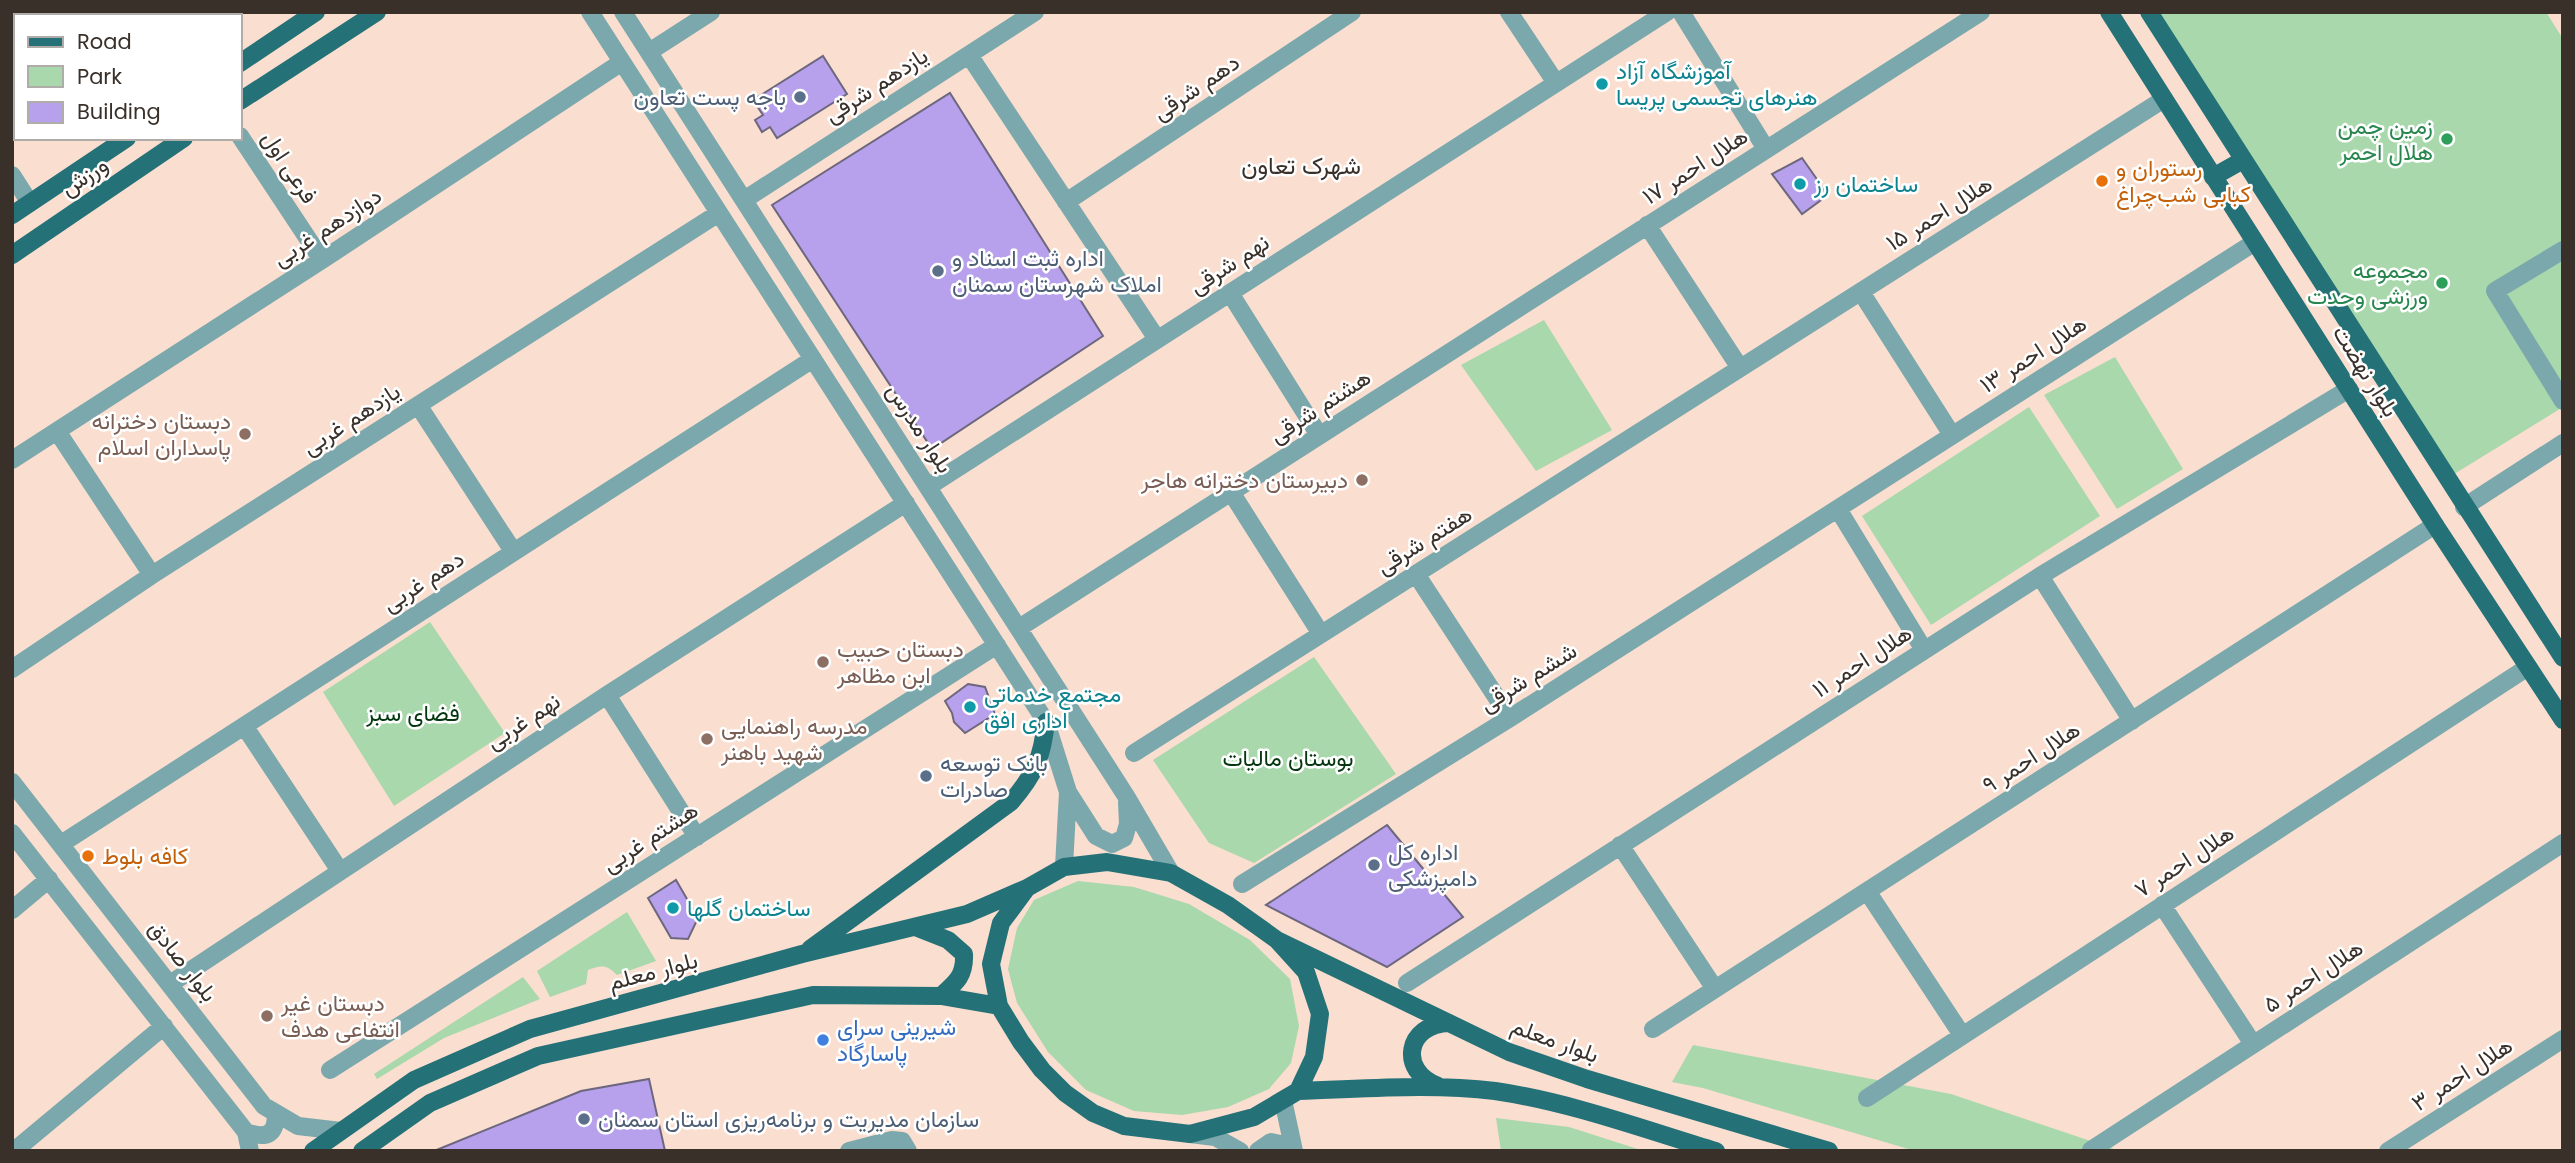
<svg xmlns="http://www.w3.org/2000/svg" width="2575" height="1163" font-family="Poppins,Vazirmatn,sans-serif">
<rect width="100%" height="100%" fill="#fadecf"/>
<path fill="#a8d8ab" d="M2149,12H2546L2563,39V407L2446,479Z
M1544,320L1612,430L1536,471L1461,365Z
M2115,357L2183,469L2117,509L2044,395Z
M2029,407L2100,516L1931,625L1862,516Z
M430,622L505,733L394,806L323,692Z
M1314,657L1396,774L1254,863L1209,843L1153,760Z
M1078,881L1134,887L1189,904L1250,940L1290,979L1299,1026L1291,1063L1269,1089L1228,1107L1182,1115L1134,1111L1086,1090L1048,1052L1017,1003L1008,969L1017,928L1034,900Z
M627,912L656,961L617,975C607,964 601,965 588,970L586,984L550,997L537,971Z
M523,977L540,999L444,1038L377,1079L374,1074Z
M1693,1045L1951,1094L2120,1151H1915L1703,1088L1672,1082Z
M1496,1118L1569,1127L1644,1151H1501Z"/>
<path fill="#b8a1ec" stroke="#6d677e" stroke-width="2" d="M823,56L847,94L777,138L770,127L762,132L755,120L763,115L753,100Z
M950,93L1103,336L932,449L772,205Z
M1802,158L1828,195L1802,214L1772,174Z
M968,684L985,687L995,714L965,733L954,722L952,713L945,701Z
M1387,825L1463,917L1387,967L1266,905Z
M676,880L698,918L688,939L671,938L648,898Z
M649,1079L665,1151H434L581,1091Z"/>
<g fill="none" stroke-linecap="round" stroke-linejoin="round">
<path stroke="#7ba8ac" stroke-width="18" d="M590,12L1046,722L1068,792L1064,867
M623,12L1126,796L1171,873
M1509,12L1556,83
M1681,12L1766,149
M649,52L711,12
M969,55L1157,339
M240,136L322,260
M12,175L30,203
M744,200L1035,12
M1066,202L1352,12
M1647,225L1740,368
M2563,250L2495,291L2563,401
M1861,292L1952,435
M1230,293L1319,435
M418,405L513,551
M57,431L152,575
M12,460L322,260L622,62
M928,487L1667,12
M1231,492L1321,634
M2464,507L2563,443
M1838,509L1924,650
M1416,574L1510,718
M2040,576L2132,721
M1019,628L1981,12
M12,669L152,575L719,213
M607,695L697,837
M245,727L340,871
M1134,753L2164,99
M12,782L264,1106L298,1126L341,1131
M1068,792L1096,836L1112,844L1124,838L1128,824L1127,802
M12,833L246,1132L250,1151
M61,844L813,359
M1620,845L1715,989
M1242,884L1510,718L2255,242
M1867,891L1962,1035
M2162,905L2253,1044
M12,910L49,879
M1407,983L2040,576L2349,389
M170,984L607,695L906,503
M1653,1029L2435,525
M330,1070L997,645
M1867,1098L2528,667
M1283,1100L1294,1151
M246,1132C267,1139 276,1135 276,1113
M1190,1134L1215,1137L1240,1151
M2091,1150L2563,843
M14,1151L164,1026
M849,1151L892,1140L902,1141L908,1151
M1258,1151L1271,1142L1285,1145L1292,1151
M2388,1151L2563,1039"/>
<path stroke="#247178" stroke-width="18" d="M2109,12L2435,525L2563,720
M2149,12L2563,658
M240,63L316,12
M240,101L377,12
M2213,177L2243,160
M12,215L127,138
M12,255L184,138
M915,927L948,940L964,954C965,975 957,982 941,996
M1277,940L1306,972L1320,1014L1314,1057L1298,1091L1254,1117L1190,1134L1124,1126L1093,1113L1065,1093L1042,1070L1021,1042L999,1006L991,964L1001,923L1027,888L1064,867L1107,862L1171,873L1228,905L1277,940L1509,1052L1587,1079L1829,1151
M810,949L1011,802C1035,774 1042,758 1046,722
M1438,1086C1398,1071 1406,1024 1449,1023
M1298,1091C1364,1089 1430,1083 1495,1091C1570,1102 1643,1129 1716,1151
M313,1151L414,1080L530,1029L802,954L967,914L1027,888
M362,1151L430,1103L538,1056L813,995L941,996L999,1006"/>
</g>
<g fill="#0f9aa8" stroke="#fff" stroke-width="2.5">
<circle cx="1602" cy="84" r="7"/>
<circle cx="1800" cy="184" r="7"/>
<circle cx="970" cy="707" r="7"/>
<circle cx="673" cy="908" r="7"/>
</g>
<g fill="#5c6f8a" stroke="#fff" stroke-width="2.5">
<circle cx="800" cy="97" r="7"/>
<circle cx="938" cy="271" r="7"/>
<circle cx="926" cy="776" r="7"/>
<circle cx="1374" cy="865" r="7"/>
<circle cx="584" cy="1119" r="7"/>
</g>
<g fill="#2e9e5b" stroke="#fff" stroke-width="2.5">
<circle cx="2447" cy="139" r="7"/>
<circle cx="2442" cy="283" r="7"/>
</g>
<g fill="#e8710a" stroke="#fff" stroke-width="2.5">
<circle cx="2102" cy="181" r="7"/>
<circle cx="88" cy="856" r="7"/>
</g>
<g fill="#8d6e63" stroke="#fff" stroke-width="2.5">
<circle cx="245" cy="434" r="7"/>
<circle cx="1362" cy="480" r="7"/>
<circle cx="823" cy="662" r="7"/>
<circle cx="707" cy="739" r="7"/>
<circle cx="267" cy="1016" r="7"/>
</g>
<circle fill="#3f7fe0" stroke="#fff" stroke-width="2.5" cx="823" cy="1040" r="7"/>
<g text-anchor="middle" stroke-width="5" stroke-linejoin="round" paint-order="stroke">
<g font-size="23" fill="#0d838f" stroke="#fff" text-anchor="start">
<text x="1616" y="79">آموزشگاه آزاد<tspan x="1616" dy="26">هنرهای تجسمی پریسا</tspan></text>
<text x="1814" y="192">ساختمان رز</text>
<text x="984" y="702">مجتمع خدماتی<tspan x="984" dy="26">اداری افق</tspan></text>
<text x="687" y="916">ساختمان گلها</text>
</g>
<g font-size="23" fill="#3a302a" stroke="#fff">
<text transform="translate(876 85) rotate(-33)" y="8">یازدهم شرقی</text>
<text transform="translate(1196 87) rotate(-34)" y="8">دهم شرقی</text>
<text transform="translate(1695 166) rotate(-33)" y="8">هلال احمر ۱۷</text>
<text transform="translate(290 167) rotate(57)" y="8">فرعی اول</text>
<text transform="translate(84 176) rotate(-34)" y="8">ورزش</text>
<text transform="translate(1939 213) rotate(-32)" y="8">هلال احمر ۱۵</text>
<text transform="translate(327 227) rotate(-33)" y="8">دوازدهم غربی</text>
<text transform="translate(1229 264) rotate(-33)" y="8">نهم شرقی</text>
<text transform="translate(2033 354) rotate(-33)" y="8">هلال احمر ۱۳</text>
<text transform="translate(2366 371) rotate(58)" y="8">بلوار نهضت</text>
<text transform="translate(1320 406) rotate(-33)" y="8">هشتم شرقی</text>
<text transform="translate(351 419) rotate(-33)" y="8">یازدهم غربی</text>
<text transform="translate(920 428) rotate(57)" y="8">بلوار مدرس</text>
<text transform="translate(1424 540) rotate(-32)" y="8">هفتم شرقی</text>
<text transform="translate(423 581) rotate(-33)" y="8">دهم غربی</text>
<text transform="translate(1862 661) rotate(-33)" y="8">هلال احمر ۱۱</text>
<text transform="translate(1528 677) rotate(-32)" y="8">ششم شرقی</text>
<text transform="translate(523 721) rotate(-33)" y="8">نهم غربی</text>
<text transform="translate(2031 757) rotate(-33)" y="8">هلال احمر ۹</text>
<text transform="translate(650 837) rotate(-33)" y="8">هشتم غربی</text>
<text transform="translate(2184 861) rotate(-33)" y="8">هلال احمر ۷</text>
<text transform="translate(183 961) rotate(52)" y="8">بلوار صادق</text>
<text transform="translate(653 971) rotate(-15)" y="8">بلوار معلم</text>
<text transform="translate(2313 976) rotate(-33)" y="8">هلال احمر ۵</text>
<text transform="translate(1555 1040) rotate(20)" y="8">بلوار معلم</text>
<text transform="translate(2462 1074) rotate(-33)" y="8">هلال احمر ۳</text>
</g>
<g font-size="23" fill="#4e5e75" stroke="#fff" text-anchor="start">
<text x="786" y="105" text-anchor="end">باجه پست تعاون</text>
<text x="952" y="266">اداره ثبت اسناد و<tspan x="952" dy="26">املاک شهرستان سمنان</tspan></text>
<text x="940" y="771">بانک توسعه<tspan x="940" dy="26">صادرات</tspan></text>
<text x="1388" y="860">اداره کل<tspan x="1388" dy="26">دامپزشکی</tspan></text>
<text x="598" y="1127">سازمان مدیریت و برنامه‌ریزی استان سمنان</text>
</g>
<g font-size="23" fill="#27864d" stroke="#fff" text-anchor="end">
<text x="2433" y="134">زمین چمن<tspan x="2433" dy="26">هلال احمر</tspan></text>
<text x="2428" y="278">مجموعه<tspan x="2428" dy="26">ورزشی وحدت</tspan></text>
</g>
<g font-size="23" fill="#c56008" stroke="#fff" text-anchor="start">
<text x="2116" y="176">رستوران و<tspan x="2116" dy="26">کبابی شب‌چراغ</tspan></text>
<text x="102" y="864">کافه بلوط</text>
</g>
<g font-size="23" fill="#785e54" stroke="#fff" text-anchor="start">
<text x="231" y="429" text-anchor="end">دبستان دخترانه<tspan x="231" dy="26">پاسداران اسلام</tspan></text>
<text x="1348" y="488" text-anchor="end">دبیرستان دخترانه هاجر</text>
<text x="837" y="657">دبستان حبیب<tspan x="837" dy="26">ابن مظاهر</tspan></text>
<text x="721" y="734">مدرسه راهنمایی<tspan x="721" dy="26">شهید باهنر</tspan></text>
<text x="281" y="1011">دبستان غیر<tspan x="281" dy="26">انتفاعی هدف</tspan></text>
</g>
<g font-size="23" fill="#04360f" stroke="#fff">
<text x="413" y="721">فضای سبز</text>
<text x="1288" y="766">بوستان مالیات</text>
</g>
<g font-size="23" fill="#366cbe" stroke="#fff" text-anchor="start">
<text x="837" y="1035">شیرینی سرای<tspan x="837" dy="26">پاسارگاد</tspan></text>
</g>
<g font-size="24" fill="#3a302a" stroke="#fff">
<text x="1301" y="174">شهرک تعاون</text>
</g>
</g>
<rect width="2575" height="1163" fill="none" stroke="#3a302a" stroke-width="28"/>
<rect x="14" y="14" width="228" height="126" fill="#ffffff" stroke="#b0acaa" stroke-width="2"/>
<rect x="28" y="37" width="35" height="10" fill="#247178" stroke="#b0acaa" stroke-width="2"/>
<text x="77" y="49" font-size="21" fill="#3a302a">Road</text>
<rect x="28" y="66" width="35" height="21" fill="#a8d8ab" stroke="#b0acaa" stroke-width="2"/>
<text x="77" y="84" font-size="21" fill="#3a302a">Park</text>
<rect x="28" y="102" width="35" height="21" fill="#b8a1ec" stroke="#b0acaa" stroke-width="2"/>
<text x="77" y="119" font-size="21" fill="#3a302a">Building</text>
</svg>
